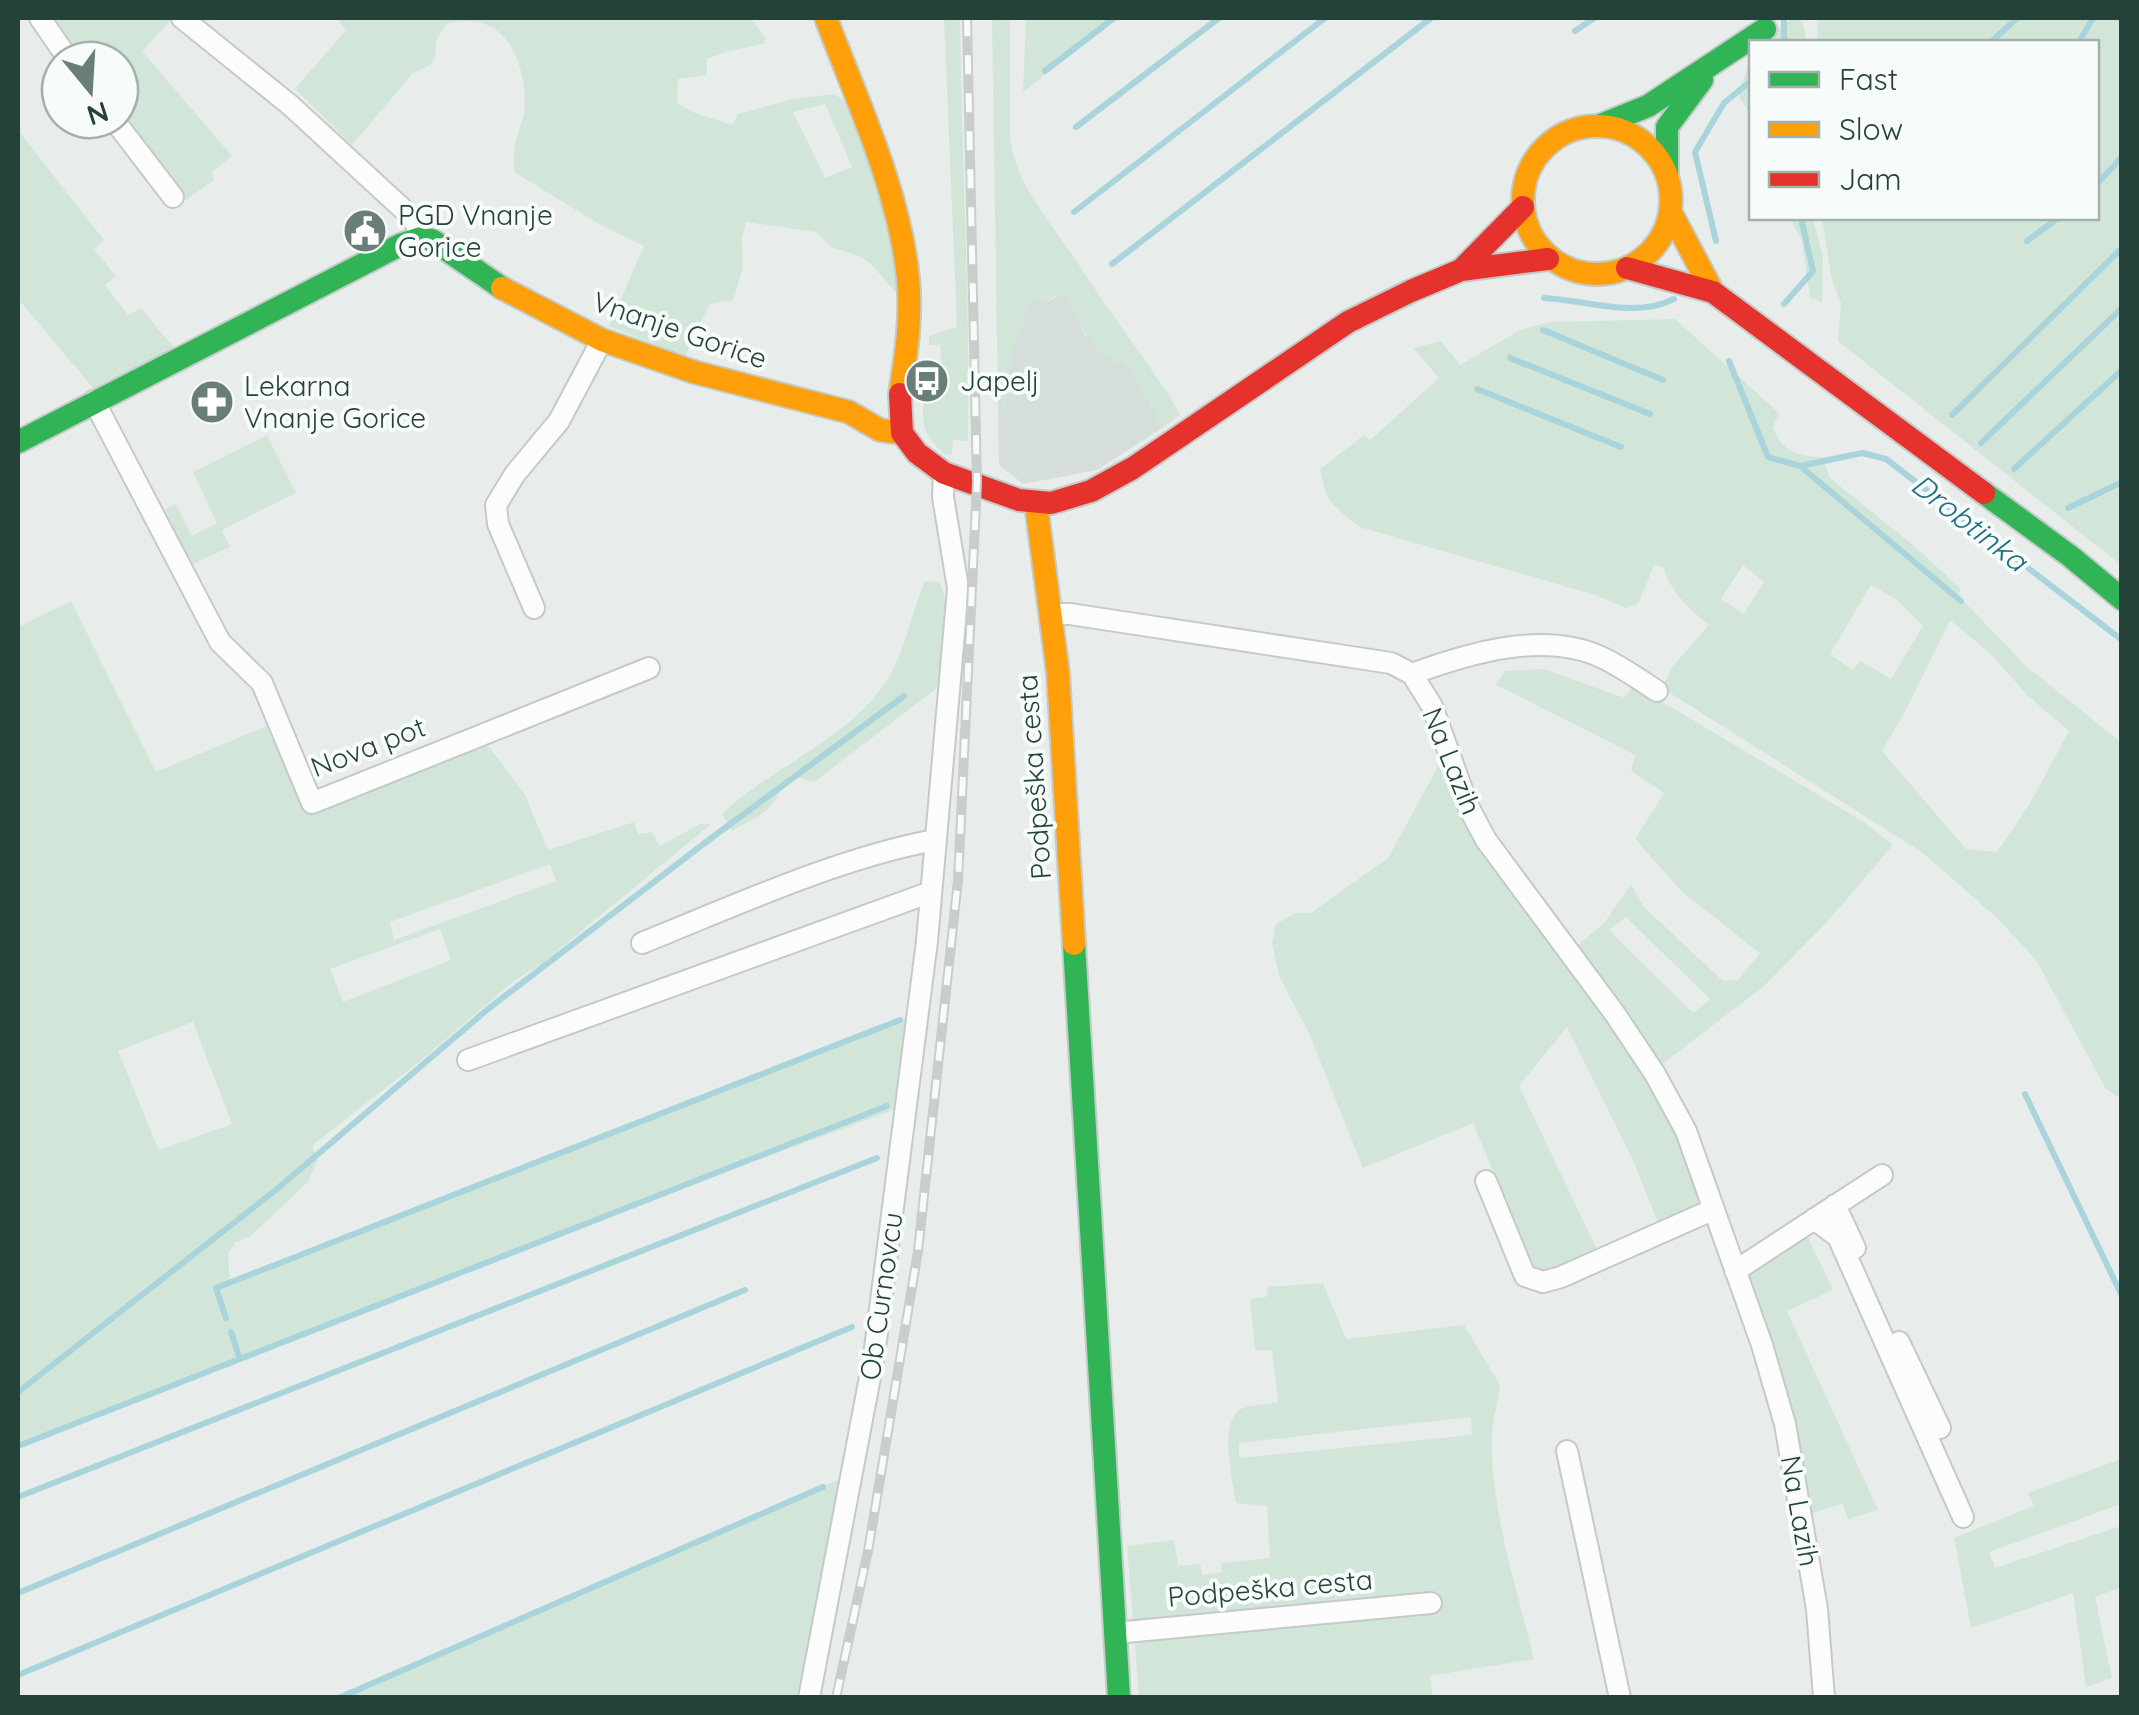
<svg xmlns="http://www.w3.org/2000/svg" width="2139" height="1715" font-family="Quicksand,sans-serif">
<rect width="100%" height="100%" fill="#e8edeb"/>
<path fill="#d6dedb" d="M1059,294L1068,296L1085,335L1123,360L1149,400L1162,428L1097,470L1023,484L999,465L998,405L1005,406L1011,350L1025,317V307L1036,300L1053,299Z"/>
<path fill="#d1e6d8" fill-rule="evenodd" d="M49,18L172,19L142,51L232,156L212,172L214,180L186,200L120,113V60H80Z
M337,18H750L766,38L764,44L728,51L707,59V75L678,79L677,103L695,113L733,125L738,114L793,99L835,94L844,101C870,164 897,225 897,294L871,264L859,256L831,247L816,232L746,222L742,238L743,268L733,300L710,304L691,340L686,357L609,326L644,246L599,224L514,172C514,162 513,150 516,141C519,128 525,116 525,103C524,54 502,9 446,24L436,41L435,57L430,65L413,73L352,145L295,89L346,30ZM825,104L852,167L825,178L793,112Z
M944,18H960C962,159 970,300 968,441L953,440L952,454L945,455C914,428 923,412 928,375L942,368L940,345H929V336L957,327Z
M992,18H1010V136C1015,183 1046,216 1071,253C1102,301 1136,347 1169,395L1180,415L1162,428L1149,400L1123,360L1114,363C1090,345 1078,325 1068,297L1059,294L1044,302L1036,300L1025,307V317L1011,350L1006,406L998,405Z
M1026,18H1117L1023,92Z
M1794,18L1803,22L1807,42H1756Z
M1818,18H2121V565L1838,341L1841,303L1832,281L1822,218H2096V42H1817Z
M1751,53V115L1739,97Z
M18,130L104,240L94,249L116,276L105,285L128,315L141,308L174,348L94,389L18,299Z
M1790,218H1813L1823,257L1822,302L1810,298L1802,241Z
M1675,319L1779,413L1773,427C1782,453 1798,455 1823,458L1830,478L1913,545L1961,589L1958,595L2027,667L2121,742V1099L2106,1089L2036,960L1996,917L1923,853L1662,688L1672,667L1709,625C1688,608 1671,592 1663,567L1654,565L1638,604L1626,608L1595,595L1360,527C1333,506 1326,503 1320,469L1364,435L1370,440L1439,378L1413,348L1441,341L1460,365L1520,330L1550,322ZM1743,565L1764,582L1744,614L1721,599ZM1871,585L1896,599L1923,626L1891,679L1861,661L1852,670L1830,654ZM1950,620L1991,654L2028,696L2069,731L2029,805L1997,852L1966,849L1882,751L1906,710Z
M267,435L296,493L222,530L230,547L191,565L165,509L176,504L192,536L217,523L193,472Z
M925,581L939,582C953,606 943,662 936,689L814,782L793,776C781,784 782,791 774,802C763,817 747,821 732,831L722,814C770,768 840,743 881,689C904,659 910,616 925,581Z
M71,601L156,772L272,724L305,812L486,743L525,795L548,850L634,822L638,834L652,832L660,846L700,824H711L543,963L515,980L425,1057L313,1145L317,1161L308,1182L252,1235L235,1243L228,1253L230,1285L912,1015L902,1107L647,1201L18,1447V627ZM550,864L556,881L394,940L390,922ZM440,929L451,960L343,1002L330,969ZM193,1022L232,1124L159,1150L118,1051Z
M1544,669L1624,698L1634,685L1864,822L1893,845L1826,923L1763,987L1657,1068L1576,947L1605,922L1631,884L1643,906L1723,981L1738,980L1760,953L1682,892L1635,839L1664,793L1631,771L1635,755L1496,685L1505,671ZM1626,917L1710,999L1693,1013L1609,930Z
M1444,761L1683,1138L1703,1196L1699,1209L1660,1228L1633,1160L1567,1027L1519,1086L1600,1256L1546,1276L1534,1271L1473,1123L1363,1168L1309,1033L1279,976L1272,943L1276,924L1296,913H1311L1388,858L1440,763Z
M1805,1231L1833,1290L1787,1311L1878,1510L1848,1519L1842,1504L1807,1515L1749,1283V1267Z
M1323,1283L1346,1339L1464,1325L1500,1385C1498,1402 1492,1421 1492,1439C1491,1513 1517,1588 1534,1659L1430,1676L1433,1697H1139L1127,1546L1174,1540L1178,1566L1200,1564L1203,1575L1222,1572L1221,1563L1270,1558L1267,1506L1236,1503C1233,1482 1219,1425 1239,1410C1248,1404 1267,1405 1278,1402L1272,1350H1255L1250,1299L1266,1297L1268,1287ZM1471,1417L1472,1435L1239,1458V1443Z
M2121,1459V1504L1989,1552L1995,1568L2121,1526V1587L2095,1597L2112,1678L2086,1687L2073,1593L1971,1628L1954,1538L2034,1506L2028,1493Z
M847,1476L803,1697L330,1698Z"/>
<g fill="none" stroke-linecap="round" stroke-linejoin="round">
<path stroke="#a9d4db" stroke-width="6" d="M1784,18V42
M1575,31L1594,18
M1991,42L2017,18
M2079,42L2093,18
M1045,71L1114,18
M1076,127L1219,18
M2096,185L2122,157
M1074,212L1325,18
M1716,241L1695,152L1724,103L1752,80
M2027,241L2058,218
M1112,264L1431,18
M1544,298C1586,300 1635,319 1674,299
M1784,304L1813,271L1801,218
M1543,330L1663,380
M1510,358L1650,414
M1729,361L1768,457L1800,466L1961,601
M1477,389L1621,447
M1952,415L2122,248
M1981,443L2122,308
M1800,466L1862,453L1886,459L2122,640
M2014,469L2122,370
M2068,508L2122,482
M2025,1094L2122,1296
M226,1318L216,1288L900,1020
M240,1359L887,1106
M18,1392L277,1189L488,1009L710,839L904,696
M18,1446L240,1359L231,1332
M18,1497L877,1158
M18,1593L745,1290
M18,1675L852,1327
M339,1698L823,1487"/>
<defs>
<path id="street" d="M40,18L69,60
M182,18L290,105L404,210L415,222L421,238
M114,120L173,197
M94,401L220,642L262,683L312,803L649,668
M534,608L498,524L496,505L515,474L559,421L602,340
M1053,614H1070L1391,663L1412,674L1432,706L1468,806L1486,840L1615,1014L1655,1074L1686,1131L1762,1345L1785,1424L1817,1609L1824,1698
M1412,674C1469,653 1545,630 1603,658C1622,667 1640,680 1657,691
M642,943C734,906 838,858 935,840
M468,1060L931,892
M1486,1181L1525,1276L1543,1282L1561,1277L1712,1210
M1835,1205L1855,1248
M1814,1219L1838,1237L1963,1517
M1735,1271L1882,1175
M1899,1342L1940,1428
M1567,1451L1620,1698
M1115,1633L1431,1603
M809,1698L874,1356L927,941L958,588L943,497L944,473"/>
<path id="fast" d="M1601,125L1648,106L1765,29
M1667,172V127L1702,80
M18,442L400,245L421,238L432,240L502,288
M1984,493L2070,556L2122,599
M1074,944L1119,1698"/>
<path id="slow" d="M826,18C857,101 899,189 908,278C912,316 906,356 900,394
M1523 200a74 74 0 1 1 148 0a74 74 0 1 1-148 0Z
M1671,213L1713,292
M502,288L602,340L694,372L849,412L880,430L902,433
M1036,504L1058,673L1074,944"/>
<path id="jam" d="M1627,268L1713,292L1984,493
M1461,270L1523,207
M900,394L902,433L917,453L944,473L1019,500L1051,503L1091,491L1133,468L1348,322L1411,291L1461,270L1548,259"/>
</defs>
<use href="#street" stroke="#c5cac8" stroke-width="24"/>
<use href="#fast" stroke="#c3cbc8" stroke-width="26"/>
<use href="#slow" stroke="#c3cbc8" stroke-width="26"/>
<use href="#jam" stroke="#c3cbc8" stroke-width="26"/>
<use href="#street" stroke="#fcfcfc" stroke-width="20"/>
<use href="#fast" stroke="#30b455" stroke-width="22"/>
<use href="#slow" stroke="#ff9f0a" stroke-width="22"/>
<use href="#jam" stroke="#e5322d" stroke-width="22"/>
<defs>
<path id="rail" d="M836,1698L868,1551L918,1251L958,880L977,483L967,18"/>
</defs>
<use href="#rail" stroke="#c9cdcc" stroke-width="10"/>
<use href="#rail" stroke="#f7fbf9" stroke-width="6" stroke-dasharray="19" stroke-linecap="butt"/>
</g>
<defs>
<symbol id="civic-disc" viewBox="-11 -11 22 22"><circle r="9.5" fill="#697e78" stroke="#f7fbf9"/><path d="M-.6-6.5H3V-4.5H.6V-3L4-1V1h2V6H-6V1h2V-1L-.6-3ZM-1.2 2.5V6h2.4V2.5Z" fill="#fff"/></symbol>
<symbol id="bus-disc" viewBox="-11 -11 22 22"><circle r="9.5" fill="#697e78" stroke="#f7fbf9"/><path d="M-5-6H5V4H4V6H2V4H-2V6H-4V4H-5ZM-3.5-4V0h7V-4ZM-3.5 1.2v1.5H-2V1.2ZM2 1.2v1.5H3.5V1.2Z" fill="#fff"/></symbol>
<symbol id="pharmacy-disc" viewBox="-11 -11 22 22"><circle r="9.5" fill="#697e78" stroke="#f7fbf9"/><path d="M-2-6h4v4h4v4h-4v4h-4v-4h-4v-4h4Z" fill="#fff"/></symbol>
</defs>
<g fill-rule="evenodd">
<use href="#civic-disc" x="340" y="206" width="50" height="50"/>
<use href="#bus-disc" x="902" y="356" width="50" height="50"/>
<use href="#pharmacy-disc" x="187" y="377" width="50" height="50"/>
</g>
<g text-anchor="middle" stroke-width="8" stroke-linejoin="round" paint-order="stroke">
<g font-size="28" fill="#24423a" stroke="#f7fbf9" text-anchor="start">
<text x="398" y="225">PGD Vnanje<tspan x="398" dy="32">Gorice</tspan></text>
<text x="960" y="391">Japelj</text>
<text x="244" y="396">Lekarna<tspan x="244" dy="32">Vnanje Gorice</tspan></text>
</g>
<g font-size="28" fill="#24423a" stroke="#f7fbf9">
<text transform="translate(680 330) rotate(19)" y="10">Vnanje Gorice</text>
<text transform="translate(368 747) rotate(-21)" y="10">Nova pot</text>
<text transform="translate(1452 761) rotate(68)" y="10">Na Lazih</text>
<text transform="translate(1034 777) rotate(-94)" y="10">Podpeška cesta</text>
<text transform="translate(881 1296) rotate(-82)" y="10">Ob Curnovcu</text>
<text transform="translate(1800 1511) rotate(80)" y="10">Na Lazih</text>
<text transform="translate(1270 1588) rotate(-5)" y="10">Podpeška cesta</text>
</g>
<g font-size="30" font-style="italic" fill="#1c6f80" stroke="#f7fbf9">
<text transform="translate(1969 523) rotate(38)" y="10">Drobtinka</text>
</g>
</g>
<rect width="2139" height="1715" fill="none" stroke="#24423a" stroke-width="40"/>
<rect x="1749" y="40" width="350" height="180" fill="#f7fbf9" stroke="#a3b1ad" stroke-width="2.5"/>
<rect x="1769" y="72" width="50" height="15" fill="#30b455" stroke="#a3b1ad" stroke-width="2.5"/>
<text x="1839" y="90" font-size="30" fill="#24423a">Fast</text>
<rect x="1769" y="122" width="50" height="15" fill="#ff9f0a" stroke="#a3b1ad" stroke-width="2.5"/>
<text x="1839" y="140" font-size="30" fill="#24423a">Slow</text>
<rect x="1769" y="172" width="50" height="15" fill="#e5322d" stroke="#a3b1ad" stroke-width="2.5"/>
<text x="1839" y="190" font-size="30" fill="#24423a">Jam</text>
<g transform="translate(90 90) rotate(162)"><circle r="48" fill="#f7fbf9" stroke="#a3b1ad" stroke-width="2.5"/>
<path d="M0-8L18 38L0 25L-18 38Z" fill="#697e78"/>
<text y="-15" font-size="28" font-weight="bold" text-anchor="middle" fill="#24423a">N</text>
</g>
</svg>
